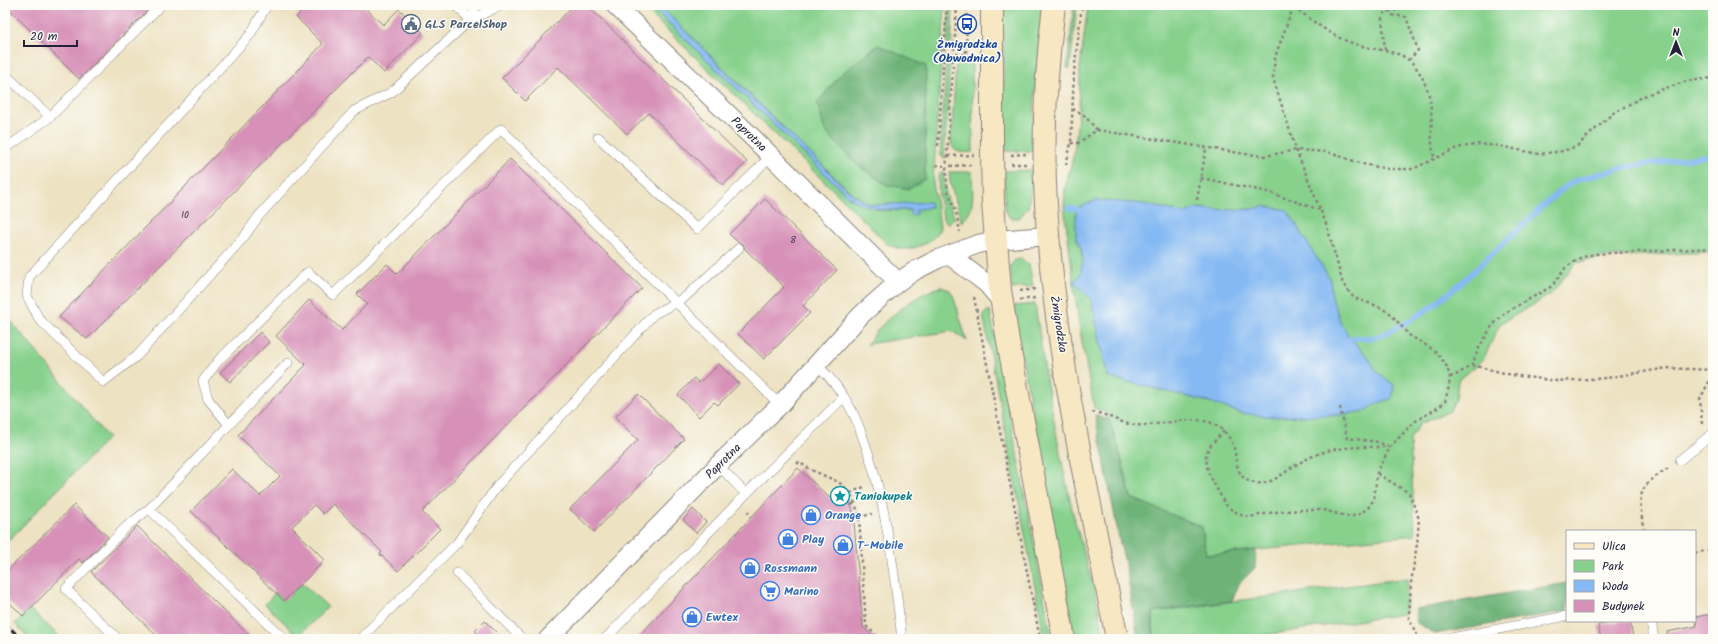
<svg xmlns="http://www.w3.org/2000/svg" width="1718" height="644" font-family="Kalam,sans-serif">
<rect width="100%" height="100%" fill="#fdfcf7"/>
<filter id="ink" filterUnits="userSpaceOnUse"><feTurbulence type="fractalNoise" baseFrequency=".025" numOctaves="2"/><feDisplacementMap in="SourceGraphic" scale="8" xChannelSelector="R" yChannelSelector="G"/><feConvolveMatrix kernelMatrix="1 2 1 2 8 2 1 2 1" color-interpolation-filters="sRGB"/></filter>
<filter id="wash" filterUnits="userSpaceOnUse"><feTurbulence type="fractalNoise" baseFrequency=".012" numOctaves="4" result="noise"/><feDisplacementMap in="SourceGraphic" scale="16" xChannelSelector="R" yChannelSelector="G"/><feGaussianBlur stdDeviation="0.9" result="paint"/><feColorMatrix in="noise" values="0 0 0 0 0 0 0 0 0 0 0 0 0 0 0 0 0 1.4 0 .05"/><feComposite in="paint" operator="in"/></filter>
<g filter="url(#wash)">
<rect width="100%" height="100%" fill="#ede2c2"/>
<path fill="#87d18d" stroke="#547a64" d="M641,5H650L849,197L879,210H911V215L915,210L894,204L873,205L867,203L854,195L797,141L659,5H945L933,183L940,225C940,239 918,249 905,249C899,249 893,247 887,244L830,187Z
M949,5H953L951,48H949L947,44Z
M1003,5H1043L1035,86L1033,151H1004Z
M1074,5H1077L1070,68H1067Z
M1088,5H1713V252L1603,257L1576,263L1550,295L1500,324L1483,360L1458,381L1456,399L1450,411L1420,424L1410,439L1415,535L1206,555L1202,527L1131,498C1124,468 1118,440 1105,412L1094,408L1079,325L1064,206L1065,188L1074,153L1079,107L1080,67Z
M948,60H950V66L944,159L940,155L946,62Z
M956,60H972L973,152C963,153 954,154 951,143Z
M1034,170L1028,208L1019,218H1010L1005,210L1004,171Z
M941,172H943L946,194L954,216V219L949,223L944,221L939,198L938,176Z
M949,172H972C972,192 977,209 961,223C960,205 949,190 949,172Z
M1021,259L1029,265L1033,286L1012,289L1010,267L1015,260Z
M941,287L950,290L953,295L967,341L952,331L867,344C873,337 878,328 885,322C899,309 923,291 941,287Z
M1035,304L1046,379L1063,468L1075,522L1095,592L1105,639H1075L1017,331L1014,306Z
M987,311H990L1052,639H1045L983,315Z
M5,314L108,438L5,544Z
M1408,578L1404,614L1238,639H1153V612Z
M302,583L328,607L298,636L265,604L275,593L284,601Z
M30,609L62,639H30L15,624Z"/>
<path fill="#6db378" stroke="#486a5a" d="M878,45L926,66L925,179L909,189L887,185L856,164L825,131L817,103L840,75Z
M1095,415L1109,420L1118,446L1131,498L1202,527L1206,555L1256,550L1255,568L1239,584L1232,601L1153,612V639H1138L1126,566L1120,543Z
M1567,583V611L1435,634L1417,623L1415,615L1416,609Z"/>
<path fill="#85b9f3" stroke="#546e97" d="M650,5H659C712,57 764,111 819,162C835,177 852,199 873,205L930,202L931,207L915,210L917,214L911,215L910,210C884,210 872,211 849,197Z
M1096,200L1144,204L1184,213L1198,208L1218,210L1252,209L1265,206L1287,210L1330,279L1332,298L1341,323L1350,338L1369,358L1376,371L1394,385L1392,398L1376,404L1365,411L1339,415L1272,417L1241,413L1209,402L1108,377L1091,299L1074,282L1080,275L1083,260L1081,248L1076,238V209Z"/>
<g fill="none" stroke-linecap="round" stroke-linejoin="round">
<path stroke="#85b9f3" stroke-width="5.5" d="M1069,208L1076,209
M1350,338H1373L1386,333L1404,324L1431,307L1461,283L1557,193L1576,180L1626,167L1713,155"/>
</g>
<g id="blocks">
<path fill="#d791b8" d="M5,5H153L79,79Z
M308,5H362L383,25L399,9L423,33L384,73L368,57L87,339L59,317L323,44L296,17Z
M574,5H587L747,162L723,185L649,113L627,134L558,67L525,101L502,78Z
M510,159L642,288L422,512L440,529L398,571L380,554L382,552L333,504L323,514L314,505L292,527L325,560L284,601L191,511L232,469L260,496L280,476L238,435L306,365L276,336L309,300L342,330L367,304L357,294L387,264L397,274Z
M765,199L837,270L803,306L810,313L764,359L738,334L784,287L745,249L743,244L738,242L729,234Z
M260,332L269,342L230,382L220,373Z
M719,364L739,384L718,405L714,402L699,417L678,395L694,378L699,383Z
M638,394L684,439L594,532L570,509L638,440L615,417Z
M798,468L833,501L842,491L848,499L853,511L863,627L876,639H636Z
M74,505L108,537L83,563L79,559L23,616L5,598V573Z
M693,509L706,522L696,533L683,520Z
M137,526L253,639H160L91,572Z
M1713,614V639H1668L1667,632L1697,626L1695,617Z
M485,621L503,639H483L475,631Z
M1621,621H1630L1633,637L1620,639H1601L1598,625Z"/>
</g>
</g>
<g filter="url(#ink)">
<use href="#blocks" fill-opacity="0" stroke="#88827e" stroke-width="1"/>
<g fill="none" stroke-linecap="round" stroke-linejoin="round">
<defs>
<path id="service" d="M267,5L250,35L29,277L27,296L39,319L103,382L137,356L244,237L258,217L354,111L392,92L470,20L502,5
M456,5L470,20
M470,20L476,5
M5,74L50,117
M598,137L697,229L771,156
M5,149L50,117L161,5
M817,365C850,395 860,426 873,468C889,524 895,581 902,639
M229,425L208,399L203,381L218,361L308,272L333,295L501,129L780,405
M1680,460L1713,433
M718,465L746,494
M457,573L522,639
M1651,621L1654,639
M118,639L66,589L127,526L149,509
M284,639L149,509L288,363
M360,639L457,543L498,485L654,314L684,298L739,248
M605,639L746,494L844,397
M1446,639L1567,616"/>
<path id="minor" d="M615,5L753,138L898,282
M949,255L987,284L1002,302
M548,639L718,465L780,405L861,315L898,282L916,270L938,259L978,244L996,240L1048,236"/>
<path id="secondary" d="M992,5V155L993,203L1000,290L1008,341L1064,639
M1054,5C1046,70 1042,138 1046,204C1054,351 1089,495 1117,639"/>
</defs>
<use href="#service" stroke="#88827e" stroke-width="10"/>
<use href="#minor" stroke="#88827e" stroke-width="20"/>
<use href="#secondary" stroke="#88827e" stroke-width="24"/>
<path stroke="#88827e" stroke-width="2.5" stroke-dasharray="3 3" stroke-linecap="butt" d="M957,5L946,172L948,192L956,211L960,232
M1294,7C1312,20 1331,36 1352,43C1391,56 1412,44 1428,92C1435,114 1428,138 1435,159
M1392,15L1406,17L1418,50L1410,59
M1385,50L1382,17L1386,12L1397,10
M944,53L951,54
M956,54L966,55L967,10
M1097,130L1246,154L1265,156L1296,150L1327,152L1363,164L1388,169H1413L1457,148L1479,144L1499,146L1539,154L1563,151L1577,146L1613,113L1646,95L1687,81L1713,78
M1071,143H1078L1097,130L1083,114L1073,109
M938,146L947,5
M1011,155L1026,154
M948,156L974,155
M1011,164H1026
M936,165L944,166
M1066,165L1071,143L1074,72L1082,5
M950,166L973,165
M1201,178L1268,192L1320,210
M1197,200L1206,149
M1020,291L1035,289
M974,297L1040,639
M1020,300L1035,298
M1472,365L1512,375L1557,381L1607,378L1667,368L1713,370
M1450,377L1456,375L1472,365L1479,348L1492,326L1505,313L1552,286L1566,267L1580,258L1594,254L1713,248
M1340,407L1347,438L1378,442L1388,446
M1092,412C1106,413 1121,424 1135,425C1159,427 1194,413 1216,425C1224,430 1230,437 1233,445C1238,460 1234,480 1256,483C1272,486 1286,470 1299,463C1308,458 1317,454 1327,451C1347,446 1370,447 1390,447
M1702,424L1700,399L1713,374
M1224,431L1209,447L1206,456L1207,466L1209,474L1225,504L1232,510L1241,515L1249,517L1275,512L1301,510H1323L1350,517L1360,514L1368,508L1374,499L1377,473L1390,447L1414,422L1439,407L1445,402L1449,386L1450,377L1447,367L1442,359L1434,350L1409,335L1390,313L1377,306L1354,298L1343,284L1327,226L1296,150L1273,78L1275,57L1294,5
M797,464L799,462C829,484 849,473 859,517L866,626L880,639
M1378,474L1409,493L1419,519L1417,544L1411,583L1409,619L1419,639
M850,493L864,487
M851,505L856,503
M749,511L748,513L751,517
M859,517L872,514
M1644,531C1638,494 1636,488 1670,467
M1695,553L1713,549"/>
<use href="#service" stroke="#fff" stroke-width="9"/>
<use href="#minor" stroke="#fff" stroke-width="18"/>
<use href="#secondary" stroke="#f7e8c3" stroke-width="22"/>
<path stroke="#22223b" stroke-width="3" stroke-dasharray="6 3" stroke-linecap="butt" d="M5,623L21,639"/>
</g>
</g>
<defs>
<symbol id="civic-ring" viewBox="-11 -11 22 22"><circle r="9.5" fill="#fdfcf7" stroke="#5c6f8a" stroke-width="1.5"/><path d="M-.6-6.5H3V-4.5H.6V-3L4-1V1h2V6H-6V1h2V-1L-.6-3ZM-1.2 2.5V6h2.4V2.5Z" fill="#5c6f8a"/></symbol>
<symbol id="bus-ring" viewBox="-11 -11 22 22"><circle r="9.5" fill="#fdfcf7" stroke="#1a4fb4" stroke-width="1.5"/><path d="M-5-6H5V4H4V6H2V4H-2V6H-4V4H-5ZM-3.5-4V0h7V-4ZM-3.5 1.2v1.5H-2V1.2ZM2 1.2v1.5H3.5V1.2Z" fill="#1a4fb4"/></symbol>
<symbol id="sight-ring" viewBox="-11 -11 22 22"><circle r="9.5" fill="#fdfcf7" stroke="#0f9aa8" stroke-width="1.5"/><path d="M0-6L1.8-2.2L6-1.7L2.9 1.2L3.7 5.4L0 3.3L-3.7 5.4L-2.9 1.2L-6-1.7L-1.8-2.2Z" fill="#0f9aa8"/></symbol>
<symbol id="shop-ring" viewBox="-11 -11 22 22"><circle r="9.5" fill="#fdfcf7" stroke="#3f7fe0" stroke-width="1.5"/><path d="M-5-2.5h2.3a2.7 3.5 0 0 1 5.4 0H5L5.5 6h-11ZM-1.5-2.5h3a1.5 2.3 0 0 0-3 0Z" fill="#3f7fe0"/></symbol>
<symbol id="supermarket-ring" viewBox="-11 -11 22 22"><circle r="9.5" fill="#fdfcf7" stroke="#3f7fe0" stroke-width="1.5"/><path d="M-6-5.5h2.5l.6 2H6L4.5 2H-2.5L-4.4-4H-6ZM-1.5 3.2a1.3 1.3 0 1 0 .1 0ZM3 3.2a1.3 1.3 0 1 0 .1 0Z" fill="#3f7fe0"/></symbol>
</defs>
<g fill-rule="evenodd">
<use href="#civic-ring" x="400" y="13" width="22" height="22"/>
<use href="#bus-ring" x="956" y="13" width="22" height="22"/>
<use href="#sight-ring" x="829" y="485" width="22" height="22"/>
<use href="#shop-ring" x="800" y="504" width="22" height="22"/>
<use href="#shop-ring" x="777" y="528" width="22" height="22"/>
<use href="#shop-ring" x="832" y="534" width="22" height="22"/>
<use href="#shop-ring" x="739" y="557" width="22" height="22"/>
<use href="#supermarket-ring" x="759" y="580" width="22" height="22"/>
<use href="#shop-ring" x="681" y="606" width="22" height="22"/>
</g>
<g text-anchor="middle" stroke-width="3" stroke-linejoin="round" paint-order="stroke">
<g font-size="10" fill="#4f3e5a">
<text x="185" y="218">10</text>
<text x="793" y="243">8</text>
</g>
<g font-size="12" font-weight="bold" fill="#4e5e75" stroke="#fdfcf7" text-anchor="start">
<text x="425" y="28">GLS ParcelShop</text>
</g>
<g font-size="12" font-weight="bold" fill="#164399" stroke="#fdfcf7">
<text x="967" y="48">Żmigrodzka<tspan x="967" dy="14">(Obwodnica)</tspan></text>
</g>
<g font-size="12" fill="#22223b" stroke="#fdfcf7">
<text transform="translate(749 134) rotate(44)" y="4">Paprotna</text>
<text transform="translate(1059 324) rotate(81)" y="4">Żmigrodzka</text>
<text transform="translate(723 461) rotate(-45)" y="4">Paprotna</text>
</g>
<g font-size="12" font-weight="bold" fill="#0d838f" stroke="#fdfcf7" text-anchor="start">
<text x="854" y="500">Taniokupek</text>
</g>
<g font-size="12" font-weight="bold" fill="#366cbe" stroke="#fdfcf7" text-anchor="start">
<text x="825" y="519">Orange</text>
<text x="802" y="543">Play</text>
<text x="857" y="549">T-Mobile</text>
<text x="764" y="572">Rossmann</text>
<text x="784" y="595">Marino</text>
<text x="706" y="621">Ewtex</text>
</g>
</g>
<rect width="1718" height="644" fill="none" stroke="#fdfcf7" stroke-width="20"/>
<rect x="1566" y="530" width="130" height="92" fill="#fdfcf7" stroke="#a5a5ac"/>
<rect x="1574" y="543" width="20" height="6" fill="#f7e8c3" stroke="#a5a5ac"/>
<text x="1602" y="550" font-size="12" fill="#22223b">Ulica</text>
<rect x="1574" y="560" width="20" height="12" fill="#87d18d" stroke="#a5a5ac"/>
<text x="1602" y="570" font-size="12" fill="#22223b">Park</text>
<rect x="1574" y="580" width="20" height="12" fill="#85b9f3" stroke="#a5a5ac"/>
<text x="1602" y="590" font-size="12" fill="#22223b">Woda</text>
<rect x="1574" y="600" width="20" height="12" fill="#d791b8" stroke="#a5a5ac"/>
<text x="1602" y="610" font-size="12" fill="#22223b">Budynek</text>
<g transform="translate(1676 42)" stroke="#fdfcf7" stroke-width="3" paint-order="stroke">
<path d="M0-3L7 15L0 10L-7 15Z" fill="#22223b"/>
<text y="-6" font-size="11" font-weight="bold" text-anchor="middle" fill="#22223b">N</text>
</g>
<path d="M24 40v6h53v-6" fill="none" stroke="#22223b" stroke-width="2"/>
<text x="30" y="40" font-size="12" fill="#22223b" stroke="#fdfcf7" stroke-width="3" paint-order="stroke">20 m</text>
</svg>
